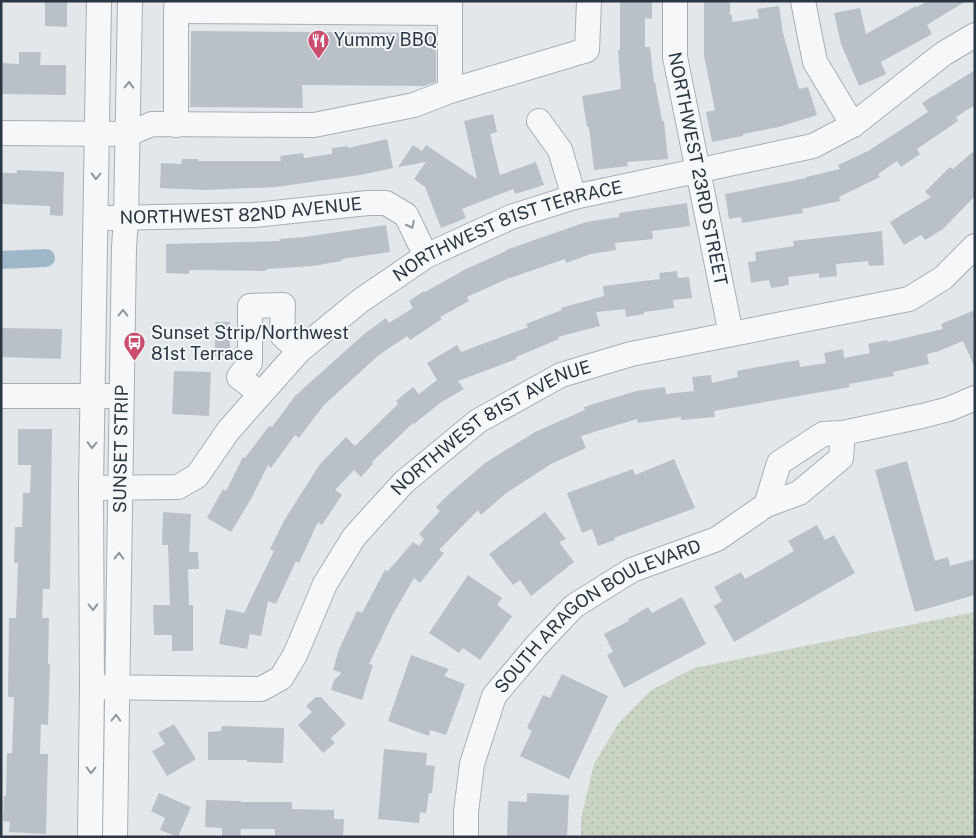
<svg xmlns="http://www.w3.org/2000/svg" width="976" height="838" font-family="'Public Sans',sans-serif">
<defs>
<pattern id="grass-dots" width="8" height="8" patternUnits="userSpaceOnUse" patternTransform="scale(1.25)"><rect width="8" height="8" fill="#cad4c4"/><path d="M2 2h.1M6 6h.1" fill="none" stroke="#aeb7aa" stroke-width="1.8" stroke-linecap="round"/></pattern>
</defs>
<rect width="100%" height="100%" fill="#e3e7ea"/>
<path fill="url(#grass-dots)" d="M975,612V837H581V819L594,764L618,724L650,691L694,668Z"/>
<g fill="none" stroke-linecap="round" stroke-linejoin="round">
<path stroke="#9fb8c9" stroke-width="18" d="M1,260L46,258"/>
</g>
<path fill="#bac0c7" d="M45,1H67V27L45,26Z
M620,1H652V19L645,18V47H650L654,83L655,82L662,121H664L668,159L627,162L628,166L594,170L589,127H587L582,96L621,89L618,50H620Z
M704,1H730V15H732V22L759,18L757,9L779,6L783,33L799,89L808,87L817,115L779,127L743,134V136L712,142L706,112L715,110L704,56Z
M928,1H966L927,25L932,34L881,62L886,74L859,86L841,44L834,13L860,8L866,34L916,6L917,7Z
M191,31L436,33V82L424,86L302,85L303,108L190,107Z
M19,52H41L40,65H66V95L1,94V63L19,64Z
M975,70V105L956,117L958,121L917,149L920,154L901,167L897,161L878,174L880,177L839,197L840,201L802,209L803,213L742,223L741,217L729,219L725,194L807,178L806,177L840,169L838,165L868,151L928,112L922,103Z
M493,114L497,132L490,134L500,175L536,162L544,185L515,194L513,189L462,209L466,218L441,228L425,187L414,179L426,162L398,167L413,145L422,151L426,145L477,179L464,121Z
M387,139L393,168L360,175L276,187L206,190L160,188L161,163L181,164L182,159H198V161H281L280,156L303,153L304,158L332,154V148L348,146V148Z
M975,150V196L943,229L925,240L921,235L904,245L890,222L931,197L925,192L950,167L953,169Z
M17,170L64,172L63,216L50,215V206L1,204V173H17Z
M687,203L690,226L652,231L653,239L615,243L616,250L591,254L566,263L565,259L507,279L467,297L469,301L440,317L442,319L410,340L407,336L379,355L324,405L299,438L295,435L271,468L268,465L251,499L231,532L207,518L223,489L226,491L243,457L245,458L269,426L272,427L295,396L363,335L386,318L389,323L413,308L409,301L424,291L425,292L464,270L506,251V250L586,222L619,217V213Z
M386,225L390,252L342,259V261L313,266L266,269V271L189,270V274L166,273V244L280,241L279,239L304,237Z
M882,231L884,265L869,266L868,261L836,264L837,276L819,278V273L788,277L789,285L771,288L769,280L751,283L748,262L756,261L755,252L794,246L793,241Z
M677,271L678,278L689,277L692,298L673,300L674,308L644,312V314L626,317L625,309L596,312L600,326L558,337L559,339L516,357L517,359L458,381L464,389L440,403L414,424L413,423L372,462L373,464L361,477L354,470L335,490L342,495L322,525L318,522L299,563L296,561L276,604L268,601L261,636L250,634L247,649L219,644L226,609L244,613L274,551L270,549L285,519L320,464L346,437L355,446L398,404L396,401L413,387L419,394L437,380L427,363L457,345L461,352L528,327L526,324L562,310L561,308L604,296L603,286L660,279L659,273Z
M975,310V368L963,341L939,351L927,354L929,364L893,372L894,376L849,384L850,387L714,411L715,417L681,420V417L638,423L637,419L581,436L586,448L551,464L505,494L481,515L478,510L439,550L444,553L420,583L414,578L393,614L369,664L373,665L362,700L331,690L334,680L342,673L333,670L339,649L357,611L362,613L385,570L388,571L413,542L419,546L424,539L419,534L440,511L436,507L449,494L485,463L535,432L585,410L584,407L636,391L665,387L666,394L694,391L692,377L711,375L712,383L738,377L737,371L763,366L799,360L800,367L826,363L824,353L843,349L844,358L870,353L868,344L887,340L888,342L943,329L941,324Z
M215,322H230V355L215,356Z
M1,328L62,329L61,359L1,357Z
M174,371L211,372L209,416L172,414Z
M18,429H52L50,589H43L42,618H49L48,664H50L48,725L41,724L40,754H48L46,834L9,832L10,822L3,821L4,796H6L7,753H12L14,697H8L9,618H16L18,563H14L15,527H22L23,493H30L31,465H18Z
M674,459L695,508L614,538L615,540L598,546L592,529L582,533L567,493L633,469L635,475Z
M907,461L935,561L948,557L950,566L975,559V595L915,612L875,470Z
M163,512L191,514L189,552H198L199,569H188L189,605H193V651H172V635H154L153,605H170L168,545H162Z
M545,512L566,539L559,542L574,562L531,596L520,580L513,585L489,554Z
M817,525L825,540L834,535L855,573L734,642L714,606L722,601L714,587L741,572L745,579L794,551L788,541Z
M468,575L502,598L497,605L512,616L480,660L463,648L459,653L429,633Z
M682,597L706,644L624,688L607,655L613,652L604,634L629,621L628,619L648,607L652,613Z
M411,655L449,669L444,676L465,684L446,735L430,730L429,736L388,721Z
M562,674L608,696L569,779L520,756L532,731L527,728L543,695L550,698Z
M316,697H321L346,724L331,738L335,743L323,753L298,725L312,712L306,706Z
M174,724L196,759L167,776L152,751L165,744L158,733Z
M222,726L284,728L283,763L247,762V760H208V732L221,731Z
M384,749L427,753L426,765L435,766L432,793H429L426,813L420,812L419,823L378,819Z
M159,793L191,807L178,837L160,830L165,818L151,811Z
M527,793L569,795L567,837L507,836L508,801L527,802Z
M206,800L241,801V802H292V809L334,810V819H344L343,837H275V829H241L240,837H222V828L205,827Z"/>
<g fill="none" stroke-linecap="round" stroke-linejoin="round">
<defs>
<g id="minor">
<path d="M177,1L176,11L450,13V1"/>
<path id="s1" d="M675,1V57L731,334"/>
<path d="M803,1L815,62L853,125"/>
<path d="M450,13V91"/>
<path d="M539,121L560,150L574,197"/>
<path d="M176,125V11"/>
<path d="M1,133L128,134L152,124L314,125L414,105L450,91L587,50L589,1"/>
<path id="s2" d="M110,218L254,215L368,203H386L406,215L426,256"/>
<path d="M261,394L239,377L250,363V306L283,305L282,335L299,351"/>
<path d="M1,396H109"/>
<path id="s3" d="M91,488L178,487L197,476L228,431L299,351L360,301L426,256L511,217L574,197L813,146L853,125L943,54L975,35"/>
<path d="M766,505L779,463L823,434L843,433L922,416L949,409L975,398"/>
<path id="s4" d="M92,687L261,689L281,678L295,655L325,584L354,537L404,482L478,421L561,375L631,354L909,299L943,278L975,246"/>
<path d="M90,837L92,687L91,488L99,1"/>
<path id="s5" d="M115,837L124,247L126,218L130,1"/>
<path id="s6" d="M466,837V812L472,764L494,696L537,645L574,606L632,570L717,539L766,505L799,493L841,458L843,433"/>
</g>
</defs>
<use href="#minor" stroke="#a8aeb4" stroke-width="26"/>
<use href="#minor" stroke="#f5f7f9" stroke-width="24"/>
</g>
<defs><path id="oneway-chevron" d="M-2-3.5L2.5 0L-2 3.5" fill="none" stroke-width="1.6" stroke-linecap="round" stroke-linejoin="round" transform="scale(1.25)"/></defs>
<g stroke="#90969e">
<use href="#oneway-chevron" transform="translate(129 85) rotate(-89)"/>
<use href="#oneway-chevron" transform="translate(96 176) rotate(91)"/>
<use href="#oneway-chevron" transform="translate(411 225) rotate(63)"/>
<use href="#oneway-chevron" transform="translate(123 313) rotate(-89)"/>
<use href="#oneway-chevron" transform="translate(92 445) rotate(91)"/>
<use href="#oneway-chevron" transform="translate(119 556) rotate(-89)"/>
<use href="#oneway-chevron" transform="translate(93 607) rotate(89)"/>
<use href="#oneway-chevron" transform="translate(116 718) rotate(-89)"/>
<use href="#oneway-chevron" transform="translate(91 770) rotate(91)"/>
</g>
<defs>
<symbol id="restaurant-pin" viewBox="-11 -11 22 30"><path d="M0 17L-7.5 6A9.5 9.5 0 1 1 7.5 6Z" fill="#ca4d6d" stroke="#f2f5f8"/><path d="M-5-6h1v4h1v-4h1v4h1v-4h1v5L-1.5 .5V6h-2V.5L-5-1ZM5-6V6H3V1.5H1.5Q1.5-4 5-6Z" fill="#fff"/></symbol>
<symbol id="bus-pin" viewBox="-11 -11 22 30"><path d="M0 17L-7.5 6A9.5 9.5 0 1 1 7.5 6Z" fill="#ca4d6d" stroke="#f2f5f8"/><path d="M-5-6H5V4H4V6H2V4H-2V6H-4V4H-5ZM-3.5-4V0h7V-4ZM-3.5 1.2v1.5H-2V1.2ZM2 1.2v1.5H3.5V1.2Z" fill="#fff"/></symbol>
</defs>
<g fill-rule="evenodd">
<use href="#restaurant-pin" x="306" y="28" width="25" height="34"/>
<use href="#bus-pin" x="122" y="330" width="25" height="34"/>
</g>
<g text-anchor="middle" stroke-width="4" stroke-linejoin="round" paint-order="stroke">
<g font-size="18" fill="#2b3642" stroke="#f2f5f8" text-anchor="start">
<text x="334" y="46">Yummy BBQ</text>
<text x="151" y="339">Sunset Strip/Northwest<tspan x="151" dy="21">81st Terrace</tspan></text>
</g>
<g font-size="18" fill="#2b3642" stroke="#f2f5f8">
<text dy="6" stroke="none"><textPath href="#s1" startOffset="170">NORTHWEST 23RD STREET</textPath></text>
<text dy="6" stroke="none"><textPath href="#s2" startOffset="131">NORTHWEST 82ND AVENUE</textPath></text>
<text dy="6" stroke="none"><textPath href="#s3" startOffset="515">NORTHWEST 81ST TERRACE</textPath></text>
<text dy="6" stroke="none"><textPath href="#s4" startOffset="529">NORTHWEST 81ST AVENUE</textPath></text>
<text dy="6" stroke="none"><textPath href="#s5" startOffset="388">SUNSET STRIP</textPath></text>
<text dy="6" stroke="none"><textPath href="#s6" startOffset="279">SOUTH ARAGON BOULEVARD</textPath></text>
</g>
</g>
<rect width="976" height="838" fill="none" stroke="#2b3642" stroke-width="5"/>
</svg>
